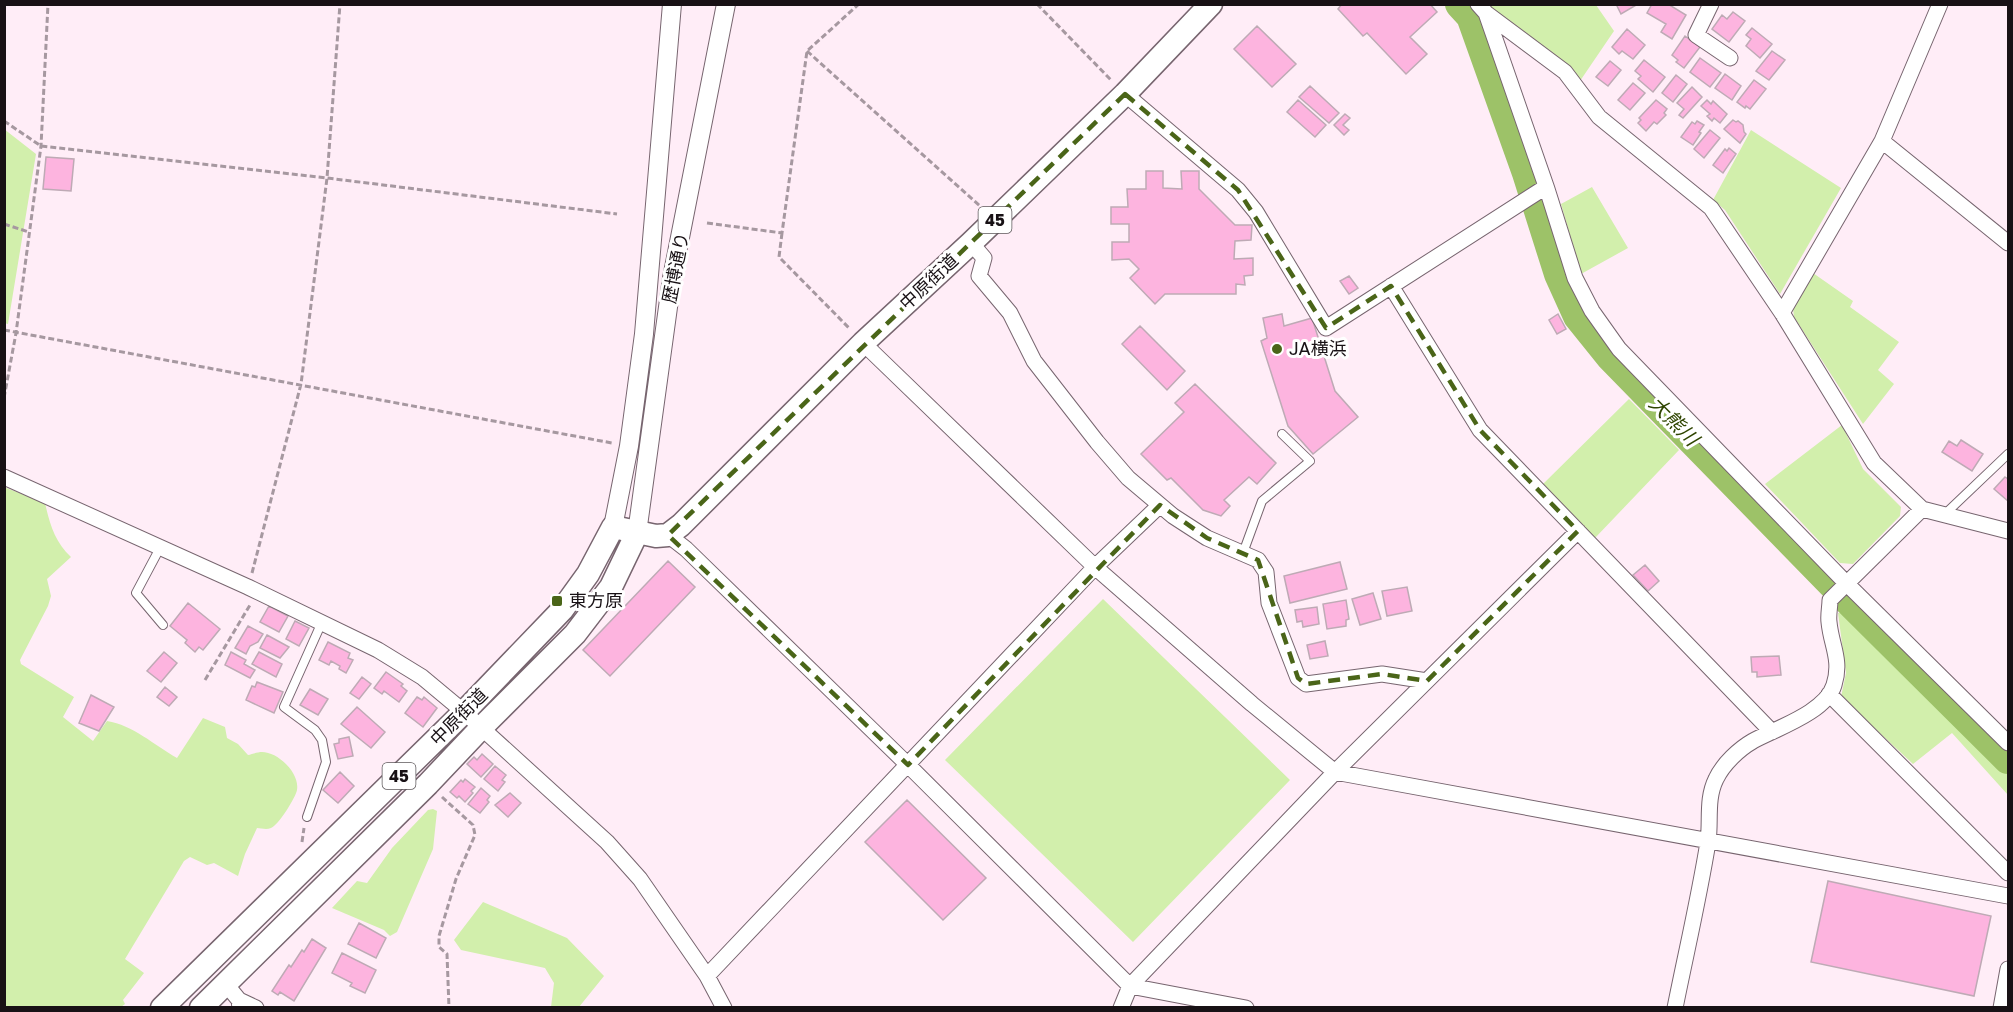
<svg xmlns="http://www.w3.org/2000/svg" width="2013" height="1012" font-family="'Golos Text','Noto Sans JP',sans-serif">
<rect width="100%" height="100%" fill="#ffedf7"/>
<path fill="#d2efac" d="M1487,5H1596L1614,31L1580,81Z
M4,129L36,154L8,324L4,323Z
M1751,130L1841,188L1780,294L1725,210L1713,200Z
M1592,187L1628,248L1581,274L1561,204Z
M1813,273L1853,301L1850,307L1899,342L1878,370L1894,384L1863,424L1794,317L1793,308Z
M1629,399L1679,450L1595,538L1542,485Z
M1842,425L1863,469L1901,507L1900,516L1853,564L1840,563L1765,484Z
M4,487L45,503C50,525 55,542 71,557L47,579L51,596L48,606L20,660L21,664L74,697L63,717L93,741L107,721C133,725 154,745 177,758L203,718L225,727L227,738L238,744L248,755C252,754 258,752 262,752C278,752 300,773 297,790C296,797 278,826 271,828C266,830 261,828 257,828L245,854L238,876L214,863L207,865L190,857L184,861L125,959L144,973L123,1000L125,1004L121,1007H5Z
M1103,599L1290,780L1133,942L945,760Z
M1838,613H1850L2008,765V795L1952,733L1913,764L1841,697L1846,673Z
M433,809L437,811L433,849L397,932L390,936L384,930L332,908L357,881L367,883L392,848L428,810Z
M483,902L567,938L604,976L579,1007H551L554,983L545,968L461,950L454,940Z"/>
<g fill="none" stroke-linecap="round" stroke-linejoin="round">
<path stroke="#9dc268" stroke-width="30" d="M1460,4L1471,16L1527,173L1559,274L1578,316L1611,357L1852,604L2008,759"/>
</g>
<path fill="#fdb4df" stroke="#beaab5" stroke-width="1.5" d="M1342,4H1430L1437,12L1410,37L1427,54L1406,74L1367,33L1363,36L1338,9Z
M1616,4H1638L1621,14Z
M1652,4H1668L1686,15L1672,39L1661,32L1666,24L1647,13Z
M1733,12L1745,21L1729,42L1712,29L1722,15L1727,19Z
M1257,26L1296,64L1272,87L1234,49Z
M1752,28L1772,44L1760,58L1746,46L1751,39L1746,35Z
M1627,29L1645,45L1633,59L1622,51L1619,54L1612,47Z
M1685,36L1700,47L1684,68L1676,62L1678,60L1672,55Z
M1772,51L1785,60L1769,80L1756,71Z
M1700,58L1721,73L1710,87L1690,72Z
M1644,60L1665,77L1653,92L1638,79L1641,76L1635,71Z
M1610,61L1621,70L1608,86L1596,77Z
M1725,74L1741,86L1732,100L1715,88Z
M1676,75L1687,84L1673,102L1662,93Z
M1754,80L1766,89L1750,109L1746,106L1745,108L1737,102Z
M1633,83L1645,93L1630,110L1618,100Z
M1310,86L1339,113L1329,123L1299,97Z
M1692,87L1702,97L1683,118L1679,115L1684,109L1677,103Z
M1298,100L1326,125L1315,137L1287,112Z
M1656,100L1667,109L1664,113L1666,115L1657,124L1654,122L1646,131L1638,123L1641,120L1639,118Z
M1707,100L1711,104L1713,101L1727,114L1720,123L1714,118L1712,121L1707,116L1710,114L1701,106Z
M1345,114L1350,118L1343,125L1349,130L1344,135L1334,125Z
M1733,120L1736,122L1738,121L1743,125L1744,132L1746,134L1740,143L1724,129Z
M1697,121L1704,125L1699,132L1701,133L1693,145L1681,137L1692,122L1695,124Z
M1710,130L1720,138L1704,158L1694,149Z
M1729,148L1736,154L1723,173L1713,165L1725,149L1727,151Z
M46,157L74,159L71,191L43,189Z
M1146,171H1163V188L1182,189L1181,171H1199V189L1235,225H1252L1251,240L1235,241L1234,259L1253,258V275L1244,276L1245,285L1236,284V294H1165L1155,304L1130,278L1139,269L1129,259L1112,260V242H1129V224H1111V207H1128L1127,189H1146Z
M1349,276L1358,288L1349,294L1340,281Z
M1282,314L1284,326L1312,318L1335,391L1358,417L1313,454L1288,426L1261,341L1267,338L1263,318Z
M1558,314L1566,329L1557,334L1549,320Z
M1140,326L1185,371L1167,390L1122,344Z
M1195,384L1276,463L1257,484L1249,477L1224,500L1230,506L1221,516L1203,510L1171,478L1167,480L1141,454L1184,412L1175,403Z
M1961,440L1983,454L1972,471L1942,452L1949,441L1957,446Z
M2005,477L2008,479V501L1994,489Z
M668,561L695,587L610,676L583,650Z
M1340,562L1347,589L1290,603L1284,576Z
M1645,565L1659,581L1648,591L1633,575Z
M1407,587L1412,611L1387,616L1382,591Z
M1373,593L1381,619L1360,625L1352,599Z
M1346,600L1349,619L1346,620V626L1327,629L1323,604Z
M188,603L220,629L203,650L199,647L195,652L185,643L187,640L170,626Z
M269,606L288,616L279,632L260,622Z
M1317,607L1319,624L1303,627L1302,621L1297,622L1295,610Z
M295,621L309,628L299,646L286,639Z
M248,626L263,634L258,642L250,646L246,654L235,648Z
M267,635L289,647L280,658L260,648Z
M1325,641L1328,656L1310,659L1307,645Z
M328,642L350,653L348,658L353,660L346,673L339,669L340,666L331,661L329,665L319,660Z
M164,652L177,663L161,682L147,671Z
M231,652L246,660L244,664L255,670L250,678L225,665Z
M259,652L282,664L276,677L252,664Z
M1779,656L1781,675L1757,677V672H1752L1751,657Z
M386,672L403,684L401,686L407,691L399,702L384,691L382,694L374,688Z
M362,677L371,684L359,699L350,693Z
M257,682L283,692L274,713L246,700L252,686L255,687Z
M165,687L177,697L169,706L157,697Z
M310,689L328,699L318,715L300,705Z
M91,695L114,707L99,731L79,723Z
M417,697L422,700L424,697L437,708L423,727L405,713Z
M357,707L385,732L371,748L341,724Z
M349,737L353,756L338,759L334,744L339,743V739Z
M482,754L493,764L481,777L467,764L474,757L477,760Z
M495,766L506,775L502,780L505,782L498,791L484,779Z
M340,772L354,786L338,803L323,790Z
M465,779L475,787L471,791L473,793L465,802L459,796L457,798L450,792L461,780L463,782Z
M481,788L490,796L487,800L489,802L480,813L468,804Z
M510,793L521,803L508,817L495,805Z
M907,800L986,878L943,920L865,842Z
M1828,881L1991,916L1974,996L1811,962Z
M359,923L386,938L376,958L348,944Z
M312,939L326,948L294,1001L280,992L278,995L272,991L289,965L291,967L302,950L304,952Z
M342,953L376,970L365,993L350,986L352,983L332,973Z"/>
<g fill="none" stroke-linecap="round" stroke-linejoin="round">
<defs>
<path id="service" d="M1945,514L2008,454
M161,546L136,593L163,625
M1243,553L1262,501L1310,461L1282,434
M307,817L326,762L322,740L315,730L284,707L322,622"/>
<path id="minor" d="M1478,4L1486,13L1565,72L1599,117L1711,208L1782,313L1874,463L1922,509L2008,531
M1711,4L1696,35L1730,58
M1486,13L1547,189L1575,278L1592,311L1619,349L1846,583L2008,743
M1125,94L1238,190L1256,212L1326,328L1541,190L1547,189
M1882,141L2008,243
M971,243L984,258L979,276L1010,313L1034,361L1097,442L1128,478L1173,516L1207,538L1258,560L1266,572L1269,603L1298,678L1306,684L1382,674L1427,681
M1391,286L1480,430L1772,732
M1782,313L1882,141L1940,4
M863,343L1095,567L1252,704L1335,772L2008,896
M4,477L248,587L378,650L422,677L464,712L607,842L640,879L707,976L724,1008
M668,535L686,549L908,765L1130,986L1246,1008
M1829,694L2008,873
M707,976L1095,567L1160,505
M225,983L239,1000L240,1008
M239,1000L256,1008
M1121,1008L1130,986L1335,772L1578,531
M1675,1008C1686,953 1699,898 1708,842C1711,821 1706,799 1716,779C1723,764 1739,749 1753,741C1777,728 1826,712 1834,685C1842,660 1831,645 1829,622C1828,615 1830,607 1830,600L1922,509
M2001,1008L2008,969"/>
<path id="tertiary" d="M613,527L629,446L644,334L672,4
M637,533L672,278L726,4"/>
<path id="primary" d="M162,1008L464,712L562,610L588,574L613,527L656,536L668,535L681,525L863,343L971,243L1125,94L1211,4
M201,1008L428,784L481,728L575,634L611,587L637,533"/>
</defs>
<use href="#service" stroke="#77656f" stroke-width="10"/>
<use href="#minor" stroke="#77656f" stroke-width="17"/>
<use href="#tertiary" stroke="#77656f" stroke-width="20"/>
<use href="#primary" stroke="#77656f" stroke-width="25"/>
<path stroke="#a698a0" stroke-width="3" stroke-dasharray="6 3" stroke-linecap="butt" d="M1037,4L1111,80
M807,51L980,206
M4,121L41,146L327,178L617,214
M707,223L782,233L807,51L859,4
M4,224L29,232
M782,233L779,257L850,329
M4,330L612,443
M4,398L16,333L41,146L48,4
M252,573L301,384L327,178L340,4
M205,680L250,605
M442,797L473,825L475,835L456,879L439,936V947L447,954L449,1008
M302,842L304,828"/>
<use href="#service" stroke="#fff" stroke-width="8"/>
<use href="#minor" stroke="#fff" stroke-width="15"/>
<use href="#tertiary" stroke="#fff" stroke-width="18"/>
<use href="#primary" stroke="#fff" stroke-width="22"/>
</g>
<path fill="none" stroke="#4a6518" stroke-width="4.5" stroke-dasharray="12 8" stroke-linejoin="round" d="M1125,94L1238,190L1326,328L1391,286L1480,430L1578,531L1427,681L1382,674L1306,684L1298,678L1258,560L1207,538L1160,505L908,765L668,535Z"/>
<g fill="#4a6518" stroke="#fff" stroke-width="2">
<circle cx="1277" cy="349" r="6"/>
<rect x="551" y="595" width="12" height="12" rx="3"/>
</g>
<g text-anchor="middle" stroke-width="6" stroke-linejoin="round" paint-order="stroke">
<g fill="#fff" stroke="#5d585b" stroke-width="1.5">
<rect x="978.5" y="207" width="33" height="26" rx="4.5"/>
<rect x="382.5" y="763" width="33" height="26" rx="4.5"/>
</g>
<g font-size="16" font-weight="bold" fill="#181115">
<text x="995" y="226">45</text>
<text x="399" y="782">45</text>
</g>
<g font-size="18" fill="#181115" stroke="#fff">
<text transform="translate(676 268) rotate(-79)" y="6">歴博通り</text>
<text transform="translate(929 282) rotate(-43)" y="6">中原街道</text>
<text transform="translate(459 717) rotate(-45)" y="6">中原街道</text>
</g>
<g font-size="18" fill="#181115" stroke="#fff" text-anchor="start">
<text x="1289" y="355">JA横浜</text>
<text x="569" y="607">東方原</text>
</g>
<g font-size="20" font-style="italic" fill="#2f4501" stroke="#fff">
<text transform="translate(1674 421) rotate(45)" y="7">大熊川</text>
</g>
</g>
<rect width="2013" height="1012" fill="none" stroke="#181115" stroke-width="12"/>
</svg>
